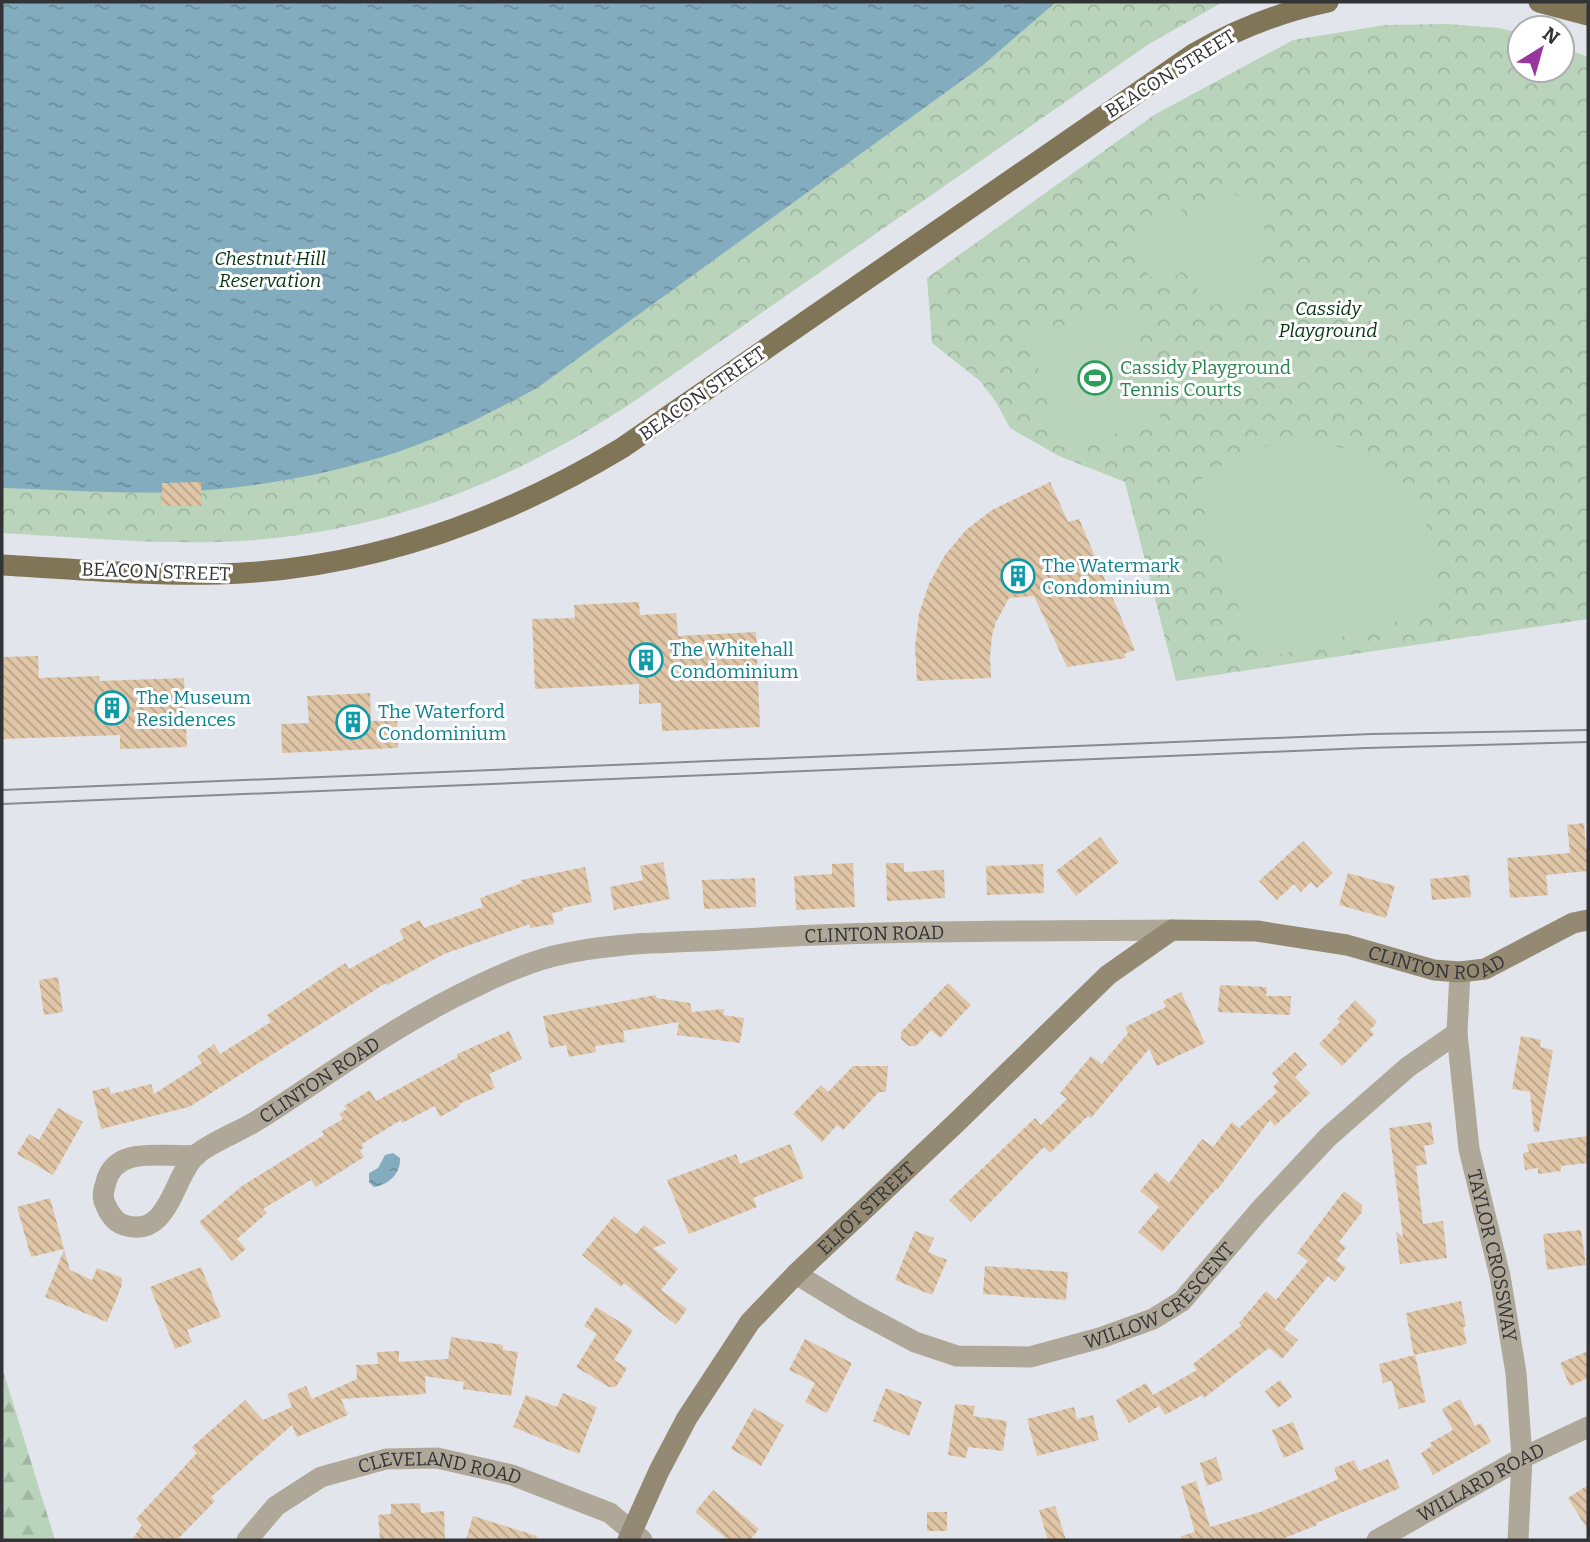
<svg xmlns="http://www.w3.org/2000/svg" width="1590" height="1542" font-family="Bitter,serif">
<defs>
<pattern id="forest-firs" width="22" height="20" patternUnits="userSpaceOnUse" patternTransform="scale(1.75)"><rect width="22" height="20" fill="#b9d4bb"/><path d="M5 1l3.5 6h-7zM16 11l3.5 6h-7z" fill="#a0b6a1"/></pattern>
<pattern id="park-crowns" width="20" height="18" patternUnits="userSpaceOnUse" patternTransform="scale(1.75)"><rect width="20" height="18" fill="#b9d4bb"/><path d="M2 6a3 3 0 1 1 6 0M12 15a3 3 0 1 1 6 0" fill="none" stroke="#a0b6a1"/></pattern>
<pattern id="water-ripples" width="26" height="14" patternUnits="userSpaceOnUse" patternTransform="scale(1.75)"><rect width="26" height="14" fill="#83adbf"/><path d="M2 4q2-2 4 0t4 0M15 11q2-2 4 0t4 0" fill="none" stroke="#6c8d9c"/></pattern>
<pattern id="building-back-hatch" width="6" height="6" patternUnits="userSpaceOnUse" patternTransform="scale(1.75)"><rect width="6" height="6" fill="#e0c6a6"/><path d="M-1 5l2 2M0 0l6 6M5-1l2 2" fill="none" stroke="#b6a188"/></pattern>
</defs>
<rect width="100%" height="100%" fill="#e3e5ed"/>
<path fill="url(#forest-firs)" d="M2,1367L55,1540H2Z"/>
<path fill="url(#park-crowns)" d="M2,2H1223L1149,44L639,398C511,484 375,537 219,542C147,544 74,537 2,533Z
M1447,24L1499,28L1520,33V70H1562V47L1588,57V619L1176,681L1125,482L1059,456L1010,428L996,402L980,381L932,343L927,278L1154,115L1293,40L1385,25Z"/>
<path fill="#b9d4bb" d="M1222,188C1236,194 1254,203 1261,218C1271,237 1264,277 1247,290C1238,298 1223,302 1211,306L1183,271L1160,287L1144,269L1149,263L1136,247L1140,229L1174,201L1187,217Z
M1133,310L1161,422L1060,447L1029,334Z
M1318,443C1333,447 1352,448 1366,455C1399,473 1426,514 1435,550C1439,570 1439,590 1439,610L1275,656L1253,647L1194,484L1231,459L1274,444Z"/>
<path fill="url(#water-ripples)" d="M2,2H1056L982,66L537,388C499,408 462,428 422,443C354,469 281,484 209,490C141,496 70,490 2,488Z
M393,1153L400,1158C401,1174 388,1185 374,1187L369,1182V1173L378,1168L385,1155Z"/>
<path fill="url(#building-back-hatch)" d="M201,482L202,506H162V483Z
M1050,482L1068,522L1079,519L1135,650L1124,654L1126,658L1067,667L1034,596L1009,598L996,622L992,636L990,658L991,678L917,681L915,647L919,614L929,584L945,555L966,530L992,510Z
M639,602L640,615L676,613L678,636L756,632L760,727L662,731L661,703L639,704V684L535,689L532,619L575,618L574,605Z
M38,656L39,678L99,676L100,681L184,678L187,747L120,749V735L2,739V657Z
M370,693L371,721L397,720L398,748L282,753L281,724L309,723L307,696Z
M1584,823L1586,849H1588V871L1546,875L1548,895L1510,898L1507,858L1570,853L1567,825Z
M1100,837L1119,862L1076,896L1056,871Z
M1303,841L1333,873L1317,888L1311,882L1301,892L1294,884L1277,900L1259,881Z
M663,862L670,899L614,910L610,887L643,880L640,866Z
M853,863L855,907L796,910L794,876L832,874V864Z
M886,863H904V872L944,870L945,898L887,901Z
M1043,864L1044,893L987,895L986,866Z
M585,867L592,902L562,908L563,911L552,913L554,924L530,928V924L444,954L387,985L386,983L189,1107L101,1129L92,1091L109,1087L111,1094L151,1084L154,1094L202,1063L197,1056L214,1044L220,1054L271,1022L267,1015L345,963L349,969L404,939L399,930L420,920L424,928L483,907L480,898L522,883L521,880Z
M1348,873L1395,886L1386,918L1339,905Z
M1469,875L1471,897L1432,900L1430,879Z
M755,878L756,907L704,909L702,880Z
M58,977L63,1012L44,1015L39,980Z
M948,983L971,1005L940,1038L931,1030L916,1046H909L901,1039V1032Z
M1220,985L1267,987L1266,996H1291L1290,1015L1218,1012Z
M1181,992L1205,1043L1157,1066L1149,1049L1091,1118L1088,1116L1050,1153L1044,1147L971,1222L949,1200L1035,1118L1041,1125L1067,1099L1060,1093L1091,1056L1102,1064L1128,1033L1125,1027L1166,1007L1163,1001Z
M656,995V998L690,1003L692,1012L724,1009L723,1015L744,1018L740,1043L677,1035L679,1022L623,1031L625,1042L595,1046L596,1052L569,1057L566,1045L550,1048L543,1016Z
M1355,1000L1377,1022L1370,1030L1374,1034L1342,1066L1319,1044L1340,1022L1337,1019Z
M509,1031L522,1059L489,1074L495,1088L459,1104L460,1106L440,1117L435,1106L402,1123L401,1120L362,1144L364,1148L360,1150L364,1157L316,1187L311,1180L263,1209L267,1213L237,1239L246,1249L232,1261L199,1222L242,1186L324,1135L322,1131L343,1119L339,1114L347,1109L344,1106L370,1090L376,1101L458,1057L457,1054Z
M1521,1036L1541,1040L1540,1047L1553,1050L1539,1132H1534L1530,1092L1512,1089Z
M1295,1052L1307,1065L1295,1077L1310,1093L1275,1126L1270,1120L1217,1190L1216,1189L1162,1252L1138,1232L1159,1207L1140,1191L1156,1172L1169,1183L1202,1139L1213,1147L1232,1122L1239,1128L1277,1092L1273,1087L1279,1081L1272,1073Z
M853,1066H888L886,1092H879L843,1130L837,1125L822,1142L793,1114L821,1085L828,1092Z
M58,1108L83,1122L53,1175L17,1154L29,1134L39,1140Z
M1431,1122L1434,1144L1424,1146L1427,1164L1416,1166L1423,1224L1443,1221L1447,1258L1400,1264L1396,1231L1403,1237L1389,1128Z
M1588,1136V1163L1561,1166V1171L1538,1174V1168L1525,1170L1523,1153L1529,1152L1527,1144Z
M790,1144L804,1178L753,1198L757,1207L689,1234L667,1180L736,1154L740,1164Z
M1344,1191L1362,1205V1212L1339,1242L1346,1248L1336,1260L1346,1268L1335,1282L1328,1276L1284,1329L1298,1340L1282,1359L1269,1348L1204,1398L1202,1395L1165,1415L1153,1395L1197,1370L1193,1364L1242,1325L1239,1323L1266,1291L1276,1300L1308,1261L1297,1253Z
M50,1198L64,1249L31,1257L17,1207Z
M614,1216L636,1234L644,1225L666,1243L653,1248L678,1269L661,1290L687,1309L676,1325L624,1283L621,1287L582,1255Z
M1581,1230L1586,1265L1547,1270L1543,1234Z
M915,1231L934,1238L928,1252L947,1260L932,1295L895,1280Z
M64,1250L70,1270L92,1280L97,1268L122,1278V1285L107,1322L45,1297Z
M985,1266L1068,1272L1066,1300L983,1294Z
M201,1267L221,1317L187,1330L192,1342L175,1349L150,1287Z
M1461,1301L1466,1327H1463L1467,1344L1414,1355L1406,1313Z
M596,1307L633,1330L614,1360L627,1368L616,1387H609L576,1367L597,1334L584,1326Z
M451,1337L503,1345V1350L518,1352L511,1396L463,1389L464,1382L425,1376L426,1394L341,1399L348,1415L297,1437L292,1425L211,1497L215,1501L177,1540H132L142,1525L136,1519L197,1453L192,1447L245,1400L263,1420L292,1407L287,1394L306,1386L312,1399L357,1379L356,1365L378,1364L377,1352L399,1351V1362L448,1359Z
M805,1339L852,1363L827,1413L805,1402L815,1383L789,1370Z
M1588,1351V1378L1570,1386L1560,1363Z
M1415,1355L1426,1402L1399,1409L1392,1381L1383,1383L1379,1364Z
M1280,1380L1292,1397L1278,1408L1265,1391Z
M1146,1383L1159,1406L1129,1423L1116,1400Z
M886,1388L922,1402L909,1436L873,1421Z
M563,1393L597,1407L579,1454L513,1427L526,1395L557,1407Z
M1460,1399L1475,1426L1481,1423L1491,1442L1433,1475L1421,1453L1432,1446L1430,1443L1453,1430L1442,1409Z
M955,1404L975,1406L973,1416L1007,1421L1003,1451L968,1447L966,1458L948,1455Z
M1074,1407L1077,1419L1093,1415L1099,1440L1037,1456L1027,1419Z
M754,1408L784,1425L761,1466L731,1449Z
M1293,1422L1304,1449L1284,1458L1272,1430Z
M1216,1457L1223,1480L1207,1486L1200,1463Z
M1388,1459L1400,1488L1316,1523L1317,1525L1280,1540H1182L1181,1536L1195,1532L1181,1486L1196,1481L1210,1527L1260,1512L1328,1484L1338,1479L1334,1468L1354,1460L1359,1471Z
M1588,1485V1530L1568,1498Z
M713,1490L759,1529L750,1540H728L695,1512Z
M420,1503L421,1513L444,1511L445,1540H380L378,1515L391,1514V1504Z
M1055,1506L1066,1540H1048L1039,1510Z
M927,1512H947V1531H927Z
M473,1516L537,1536L536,1540H466Z"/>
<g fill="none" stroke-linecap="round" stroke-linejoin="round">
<g stroke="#afa898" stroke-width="21">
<path id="s1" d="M1460,972L1457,1033L1469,1149L1500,1276L1516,1373L1522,1458L1518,1540"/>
<path id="s2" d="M197,1155C167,1159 116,1143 106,1182C104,1190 102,1194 104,1201C108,1211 113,1222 124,1225C169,1240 173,1176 196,1155C211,1142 241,1131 258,1120C330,1074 398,1023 475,987C499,975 527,963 554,956C614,941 680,943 742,939C885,930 1029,931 1172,930"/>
<path id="s3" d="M796,1274L855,1310L915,1342L957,1356L1030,1357L1100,1338L1153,1319L1182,1301L1259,1211L1328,1137L1408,1067L1457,1033"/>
<path id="s4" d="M247,1540L276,1506L321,1477L386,1459L437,1458L512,1475L610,1513L642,1540"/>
<path id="s5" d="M1377,1540L1522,1458L1588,1427"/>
</g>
<path stroke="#948a73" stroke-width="21" id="s6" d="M628,1540L659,1471L687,1418L750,1322L796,1274L957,1122L1108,975L1172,930L1257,931L1347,945L1434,970L1460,972L1485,969L1573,923L1588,920"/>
<path stroke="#817558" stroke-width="21" d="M1539,2L1588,15
M2,565C74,569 147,576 220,574C364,570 499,522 622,448L1195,53C1237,29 1280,12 1328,2"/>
<path stroke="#898a90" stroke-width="2" d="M2,790L1372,734L1588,730
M2,804L1366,748L1588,742"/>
</g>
<defs>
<symbol id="stadium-ring" viewBox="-11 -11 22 22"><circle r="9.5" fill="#fff" stroke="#2e9e5b" stroke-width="1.5"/><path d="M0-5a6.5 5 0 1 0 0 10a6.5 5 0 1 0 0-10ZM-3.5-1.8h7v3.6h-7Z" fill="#2e9e5b"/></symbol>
<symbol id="building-ring" viewBox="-11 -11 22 22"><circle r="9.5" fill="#fff" stroke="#0f9aa8" stroke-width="1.5"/><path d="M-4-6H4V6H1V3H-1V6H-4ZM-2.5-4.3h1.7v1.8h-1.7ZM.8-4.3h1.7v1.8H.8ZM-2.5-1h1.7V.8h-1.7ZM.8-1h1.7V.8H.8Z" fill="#0f9aa8"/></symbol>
</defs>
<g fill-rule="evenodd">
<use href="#stadium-ring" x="1076" y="359" width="38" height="38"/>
<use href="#building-ring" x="999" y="557" width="38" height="38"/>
<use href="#building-ring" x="627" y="641" width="38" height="38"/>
<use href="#building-ring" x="93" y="689" width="38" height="38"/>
<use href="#building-ring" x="334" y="703" width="38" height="38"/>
</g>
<g text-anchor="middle" stroke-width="6" stroke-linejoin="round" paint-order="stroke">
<g font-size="19" fill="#323337" stroke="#fff">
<text transform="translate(1170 73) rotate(-32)" y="7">BEACON STREET</text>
<text transform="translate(702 393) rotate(-35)" y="7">BEACON STREET</text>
<text transform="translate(156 571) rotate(2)" y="7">BEACON STREET</text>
<text dy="7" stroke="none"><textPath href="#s2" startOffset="998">CLINTON ROAD</textPath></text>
<text dy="7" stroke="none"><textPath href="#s6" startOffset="1096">CLINTON ROAD</textPath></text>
<text dy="7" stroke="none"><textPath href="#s2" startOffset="410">CLINTON ROAD</textPath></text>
<text dy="7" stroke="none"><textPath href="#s6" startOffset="413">ELIOT STREET</textPath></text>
<text dy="7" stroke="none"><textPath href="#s1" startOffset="287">TAYLOR CROSSWAY</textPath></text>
<text dy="7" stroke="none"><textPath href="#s3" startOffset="401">WILLOW CRESCENT</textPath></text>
<text dy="7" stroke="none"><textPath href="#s4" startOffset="220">CLEVELAND ROAD</textPath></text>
<text dy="7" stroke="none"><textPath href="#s5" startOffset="119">WILLARD ROAD</textPath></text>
</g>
<g font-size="19" font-style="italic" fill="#033610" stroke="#fff">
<text x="270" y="265">Chestnut Hill<tspan x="270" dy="22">Reservation</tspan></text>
<text x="1328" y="315">Cassidy<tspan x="1328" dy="22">Playground</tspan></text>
</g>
<g font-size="19" fill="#27864d" stroke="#fff" text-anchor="start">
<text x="1120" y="374">Cassidy Playground<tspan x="1120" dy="22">Tennis Courts</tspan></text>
</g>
<g font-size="19" fill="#0d838f" stroke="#fff" text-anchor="start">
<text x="1042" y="572">The Watermark<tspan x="1042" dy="22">Condominium</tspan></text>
<text x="670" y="656">The Whitehall<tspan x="670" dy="22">Condominium</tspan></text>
<text x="136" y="704">The Museum<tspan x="136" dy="22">Residences</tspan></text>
<text x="378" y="718">The Waterford<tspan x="378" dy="22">Condominium</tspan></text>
</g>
</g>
<rect width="1590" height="1542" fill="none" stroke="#323337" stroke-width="7"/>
<g transform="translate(1541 49) rotate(37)"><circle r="33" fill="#ffffff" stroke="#adadaf" stroke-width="2"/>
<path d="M0-5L12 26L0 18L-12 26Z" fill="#98369d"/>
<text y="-10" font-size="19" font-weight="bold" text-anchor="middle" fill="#323337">N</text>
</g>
</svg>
